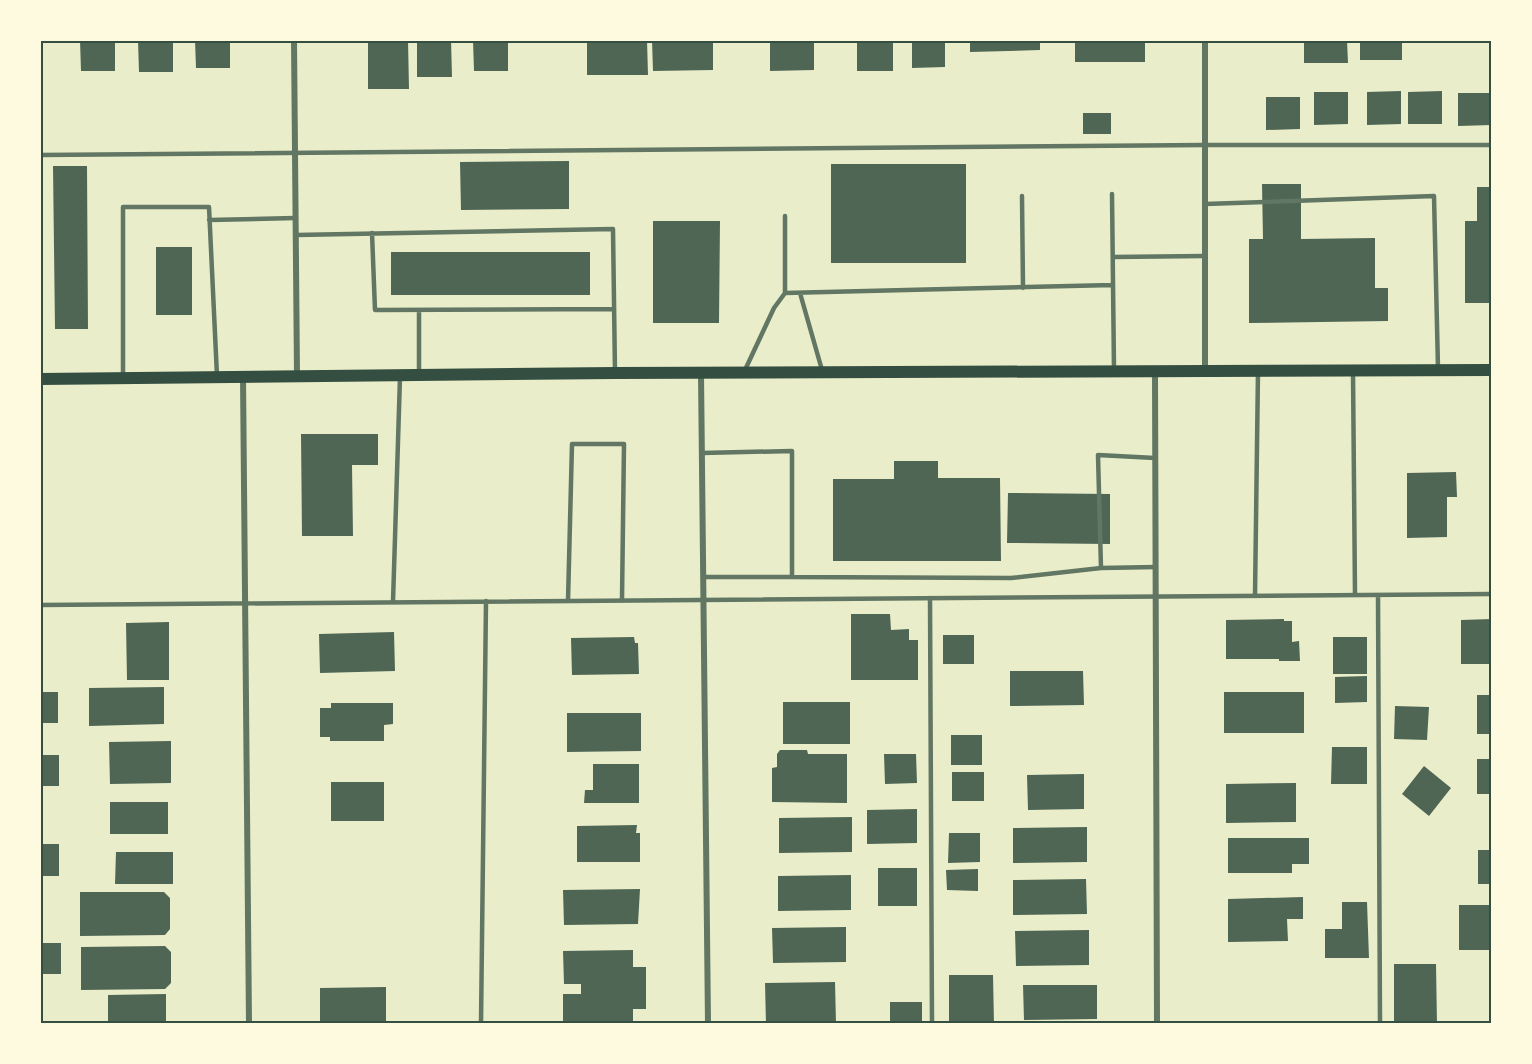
<svg xmlns="http://www.w3.org/2000/svg" width="1532" height="1064" font-family="'Source Sans 3',sans-serif">
<rect width="100%" height="100%" fill="#e9edc9"/>
<path fill="#4f6655" d="M80,40H115V71H81Z
M138,40H173V72H139Z
M195,40H230V68H196Z
M368,40H408L409,89H368Z
M417,40H451L452,77H417Z
M473,40H508V71H474Z
M587,40H647L648,75H587Z
M652,40H713V70L653,71Z
M770,40H814V70L770,71Z
M857,40H893V71H857Z
M912,40H945V67L912,68Z
M970,40H1040V50L970,52Z
M1075,40H1145V62H1075Z
M1304,40H1347L1348,63H1304Z
M1360,40H1402V60H1360Z
M1401,91V124L1367,125V92Z
M1442,91V124H1408V92Z
M1314,92H1348V124L1314,125Z
M1458,93H1491L1492,125L1458,126Z
M1266,97H1300V129L1266,130Z
M1083,113H1111V134H1083Z
M569,161V209L461,210L460,162Z
M831,164H966V263H831Z
M53,166H87L88,329H55Z
M1262,184H1301V239L1375,238V288H1388V321L1249,323V239H1263Z
M1477,187H1492V303H1465V221H1477Z
M653,221H720L719,323H653Z
M156,247H192V315H156Z
M391,252H590V295H391Z
M301,434H378V465H352L353,536H302Z
M894,461H938V478H1000L1001,561H833V479H894Z
M1456,472L1457,497H1447V537L1407,538V473Z
M1008,493L1110,494V544L1007,543Z
M851,614H890L891,630L909,629V640H918V680H851Z
M1284,619V621H1292V642L1299,641L1300,661H1279V659H1226V620Z
M1492,619V664H1461V620Z
M169,622V680H127L126,623Z
M394,632L395,671L320,673L319,634Z
M943,635H974V664H943Z
M634,637L635,643H638L639,674L572,675L571,638Z
M1333,637H1367V674H1333Z
M1010,671H1083L1084,705L1010,706Z
M1367,676V702L1335,703V677Z
M164,687V724L89,726V688Z
M40,692H58V723H40Z
M1224,692H1304V733H1224Z
M1477,695H1492V734H1477Z
M783,702H850V744H783Z
M331,703H393V724L384,725V741H330V737H320V708H331Z
M1395,706L1429,707L1427,740L1394,739Z
M567,713H641V751L567,752Z
M951,735H982V765H951Z
M171,741V783L110,784L109,742Z
M1332,747H1367V784H1331Z
M780,750H807L808,754H847V803L772,802V768L777,767V754Z
M884,754H916L917,783L885,784Z
M40,755H59V786H40Z
M1477,759H1492V794H1477Z
M593,764H639V803H584L585,790H593Z
M1424,766L1451,788L1429,816L1402,794Z
M952,772H984V801H952Z
M1084,774V809L1028,810L1027,775Z
M331,782H384V821H331Z
M1296,783V822L1226,823V784Z
M110,802H168V834H110Z
M917,809V843L867,844V810Z
M852,817V852L779,853V818Z
M637,825L636,833H640V862H577V826Z
M1087,827V862L1013,863V828Z
M949,833H980V862L948,863Z
M1228,838H1309V864H1292V873H1228Z
M40,844H59V876H40Z
M1478,850H1492V884H1478Z
M116,852H173V884H115Z
M878,868H917V906H878Z
M978,869V891L947,890L946,870Z
M851,875V910L778,911V876Z
M1086,879L1087,914L1013,915V880Z
M640,889L638,924L564,925L563,890Z
M80,892H164L170,898V929L165,935L80,936Z
M1303,897V919H1287L1288,941L1228,942V899Z
M1342,902H1367L1369,958H1325V929H1342Z
M1459,905H1492V950H1459Z
M846,927V962L773,963L772,928Z
M1089,930V965L1016,966L1015,931Z
M40,943H61V974H40Z
M165,946L171,952V983L165,989L81,990V947Z
M633,950V967H646V1009H633V1024H563V994H581V984H564L563,951Z
M1394,964H1436L1437,1024H1394Z
M949,975H993L994,1024H949Z
M835,982L836,1024H766L765,983Z
M1023,985H1097V1019L1024,1020Z
M386,987V1024H320V988Z
M166,994V1024H108V995Z
M890,1002H922V1024H890Z"/>
<g fill="none" stroke-linecap="round" stroke-linejoin="round">
<path stroke="#617663" stroke-width="4.5" d="M40,155L1205,145H1492
M1112,194L1114,370
M1022,196L1023,288
M1205,204L1434,196L1438,368
M785,216V293L1113,285
M209,220L295,218
M372,233L375,310L614,309
M296,235L613,229L615,373
M1113,257L1205,256
M800,293L822,370
M419,310V373
M745,370L774,308L785,293
M1353,372L1355,595
M123,377V207H209L217,376
M702,453L792,451V577L1011,578L1101,568L1156,567
M1101,568L1098,455L1155,458
M703,577H792
M1378,595L1380,1024
M1255,596L1258,371
M930,598L932,1024
M568,601L572,444H624L622,600
M393,602L400,377
M40,605L1492,594
M481,1024L486,601"/>
<path stroke="#617663" stroke-width="6" d="M294,40L297,375
M1205,40V371
M1155,372L1157,1024
M701,373L708,1024
M243,376L249,1024"/>
<path stroke="#344e41" stroke-width="12" d="M40,379L615,373L1492,370"/>
</g>
<rect width="1532" height="1064" fill="none" stroke="#fefae0" stroke-width="84"/>
<rect x="42" y="42" width="1448" height="980" fill="none" stroke="#344e41" stroke-width="2"/>
</svg>
